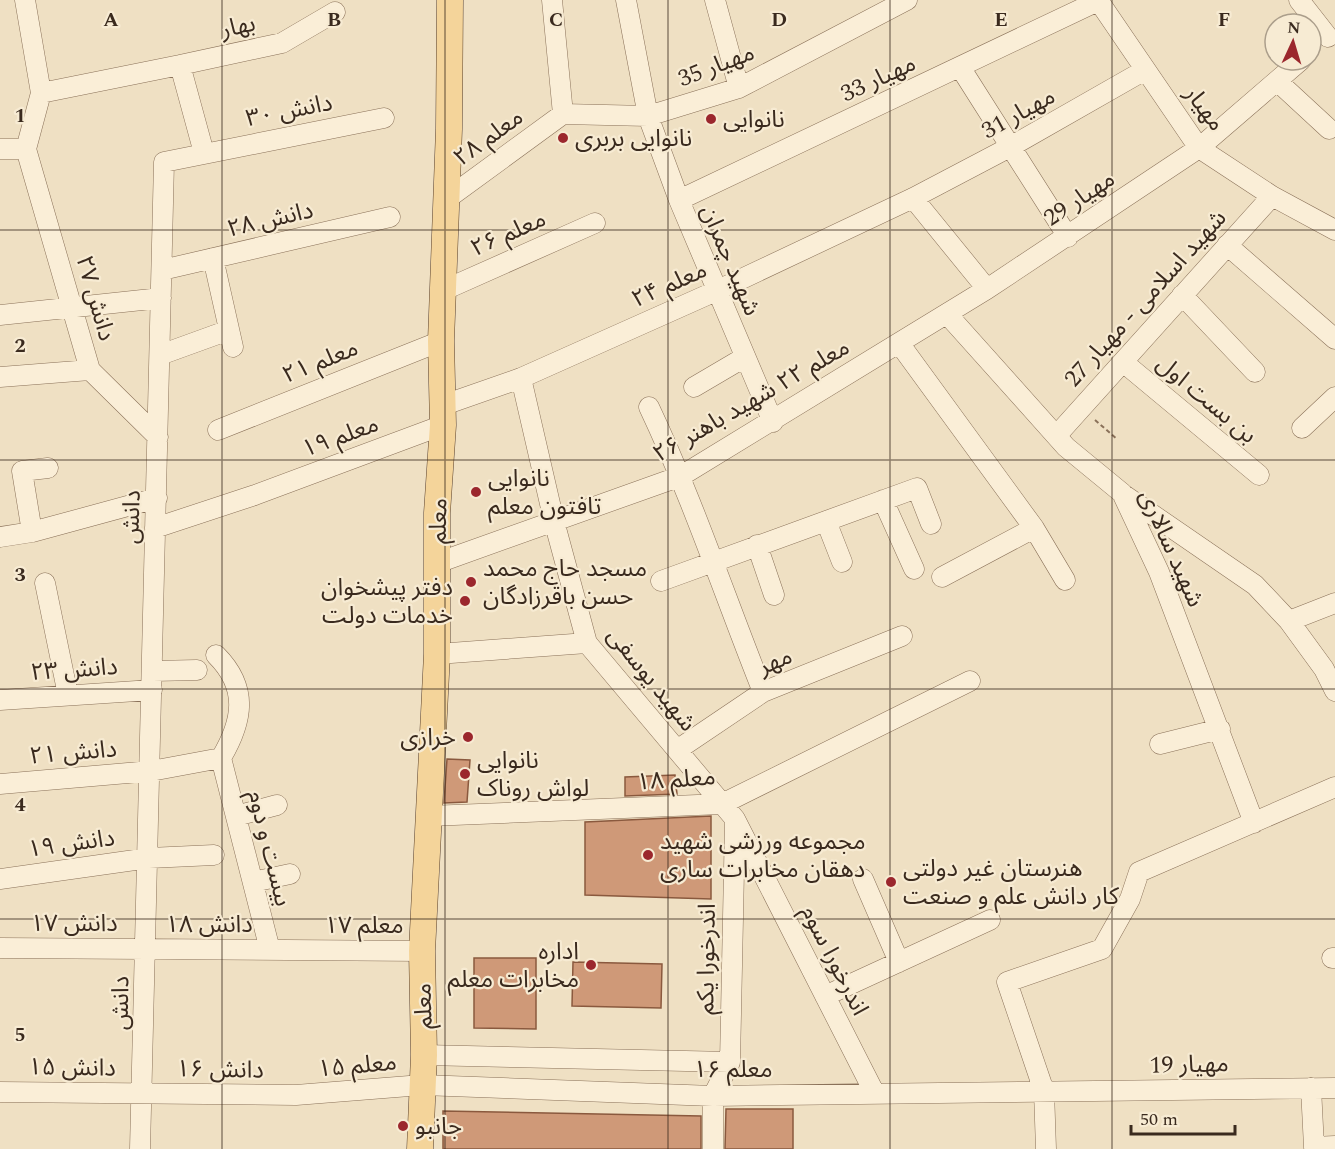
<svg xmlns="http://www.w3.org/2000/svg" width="1335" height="1149" font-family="Spectral,'Noto Sans Arabic',serif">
<rect width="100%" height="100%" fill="#efe0c3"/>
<path fill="#cf9978" stroke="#8a593e" stroke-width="1.5" d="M447,759L470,760L467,802L444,803Z
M675,775L677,794L625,796V777Z
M711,816V899L585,895V822Z
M474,958H536V1029L474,1028Z
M573,962L662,964L661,1008L572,1006Z
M726,1109H793V1149H725Z
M443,1111L701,1116V1149H443Z"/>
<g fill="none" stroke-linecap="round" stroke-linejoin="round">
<defs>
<path id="minor" d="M25,0L41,93L26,149
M552,0L563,114
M626,0L648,116L679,200L773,422
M715,0L739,88
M1098,0L1199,148L1272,196L1335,230
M1299,0L1328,37
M180,65L282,43L335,12
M960,67L1068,237
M1277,81L1329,129
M41,93L180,65L204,153
M563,114L648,116L739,88L907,0
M0,149H26
M26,149L90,370L158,437
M679,200L1098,1
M444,201L563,114
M1227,245L1335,339
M213,258L233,347
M162,270L390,217
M987,289L1199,148L1301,60
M442,291L595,223
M1182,295L1255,372
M947,314L1066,447L1122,493L1159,572L1254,823
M0,315L161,298
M899,343L1034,528L1065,580
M160,355L229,330
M1123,362L1259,475
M0,377L90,370
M521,378L554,521L587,643L735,819L874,1092
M694,387L745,357
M441,406L521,378L716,291L913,198L1010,147L1145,70
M649,407C693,500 725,597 763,692
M1302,428L1335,397
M218,430L441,341
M1057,435L1272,196
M1124,495L1255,585L1289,621L1324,669L1335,691
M883,500L914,569
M826,521L842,562
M155,528L255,495L443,425
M32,532L22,471L48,468
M0,537L32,532L157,498
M757,545L774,595
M437,563L681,476L987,289L913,198
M942,577L1034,528
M661,581L917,488L931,524
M45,583L68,695
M1289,621L1335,603
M437,654L587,643
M216,655C249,688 243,721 221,758
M153,671L197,670
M0,700L152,690
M1160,744L1220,729
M677,750L763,692L902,636
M221,758L270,950
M0,784L151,771L221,758
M236,816L277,805
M429,816L722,804L970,681
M0,879L149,858L214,855
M863,879L899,962
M253,882L290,874
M0,948L422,951
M1332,958H1335
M825,996L990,920
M424,1055L730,1062
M1311,1088L1314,1147L1335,1146
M0,1092L296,1095L422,1085L713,1096L1335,1088
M140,1149L164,162L384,118
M713,1149V1096L730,1062L735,822
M1046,1149L1044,1091L1007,982L1102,949L1130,899L1139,872L1335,787"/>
<path id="major" d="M420,1149L424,1055L422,951L437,654V513L443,425L441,341L449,129L450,0"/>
</defs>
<use href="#minor" stroke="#8a7159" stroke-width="21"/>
<use href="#major" stroke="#58402e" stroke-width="27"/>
<path stroke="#8a7159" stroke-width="2" stroke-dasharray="4.5 3" stroke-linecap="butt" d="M1095,420L1117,439"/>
<use href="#minor" stroke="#faeed7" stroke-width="20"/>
<use href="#major" stroke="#f4d49a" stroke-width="26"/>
</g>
<path fill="none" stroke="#3a2a1e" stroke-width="1.5" stroke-opacity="0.55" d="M222,0V1149M445,0V1149M668,0V1149M890,0V1149M1112,0V1149M0,230H1335M0,460H1335M0,689H1335M0,919H1335"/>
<g fill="#9b272d" stroke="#f7ebd3" stroke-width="2">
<circle cx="711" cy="119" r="6"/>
<circle cx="563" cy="138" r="6"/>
<circle cx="476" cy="492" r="6"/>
<circle cx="471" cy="582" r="6"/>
<circle cx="465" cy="601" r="6"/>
<circle cx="468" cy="737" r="6"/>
<circle cx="465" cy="774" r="6"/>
<circle cx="648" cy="855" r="6"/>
<circle cx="891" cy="882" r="6"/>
<circle cx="591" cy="965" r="6"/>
<circle cx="403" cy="1126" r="6"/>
</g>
<g text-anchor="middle" stroke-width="4.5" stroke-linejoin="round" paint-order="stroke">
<g font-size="24" fill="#3a2a1e" stroke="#f7ebd3">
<text transform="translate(238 26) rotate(-12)" y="8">بهار</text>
<text transform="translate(716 65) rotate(-21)" y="8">مهیار 35</text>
<text transform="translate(878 78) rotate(-25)" y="8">مهیار 33</text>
<text transform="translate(1205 108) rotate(53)" y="8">مهیار</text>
<text transform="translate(289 110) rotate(-11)" y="8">دانش ۳۰</text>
<text transform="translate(1018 113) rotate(-29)" y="8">مهیار 31</text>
<text transform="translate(488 137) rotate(-36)" y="8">معلم ۲۸</text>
<text transform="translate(1079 198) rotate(-34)" y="8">مهیار 29</text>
<text transform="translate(270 219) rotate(-13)" y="8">دانش ۲۸</text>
<text transform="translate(508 233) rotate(-24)" y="8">معلم ۲۶</text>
<text transform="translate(731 260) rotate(67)" y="8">شهید چمران</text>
<text transform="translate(669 284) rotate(-24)" y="8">معلم ۲۴</text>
<text transform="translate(96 298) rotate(74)" y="8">دانش ۲۷</text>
<text transform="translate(1145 298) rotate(-48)" y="8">شهید اسلامی - مهیار 27</text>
<text transform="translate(320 361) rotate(-22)" y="8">معلم ۲۱</text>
<text transform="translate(1207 399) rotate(40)" y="8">بن بست اول</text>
<text transform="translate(751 400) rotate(-30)" y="8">معلم ۲۲ شهید باهنر ۲۶</text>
<text transform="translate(340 436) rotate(-20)" y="8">معلم ۱۹</text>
<text transform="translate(131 517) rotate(-88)" y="8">دانش</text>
<text transform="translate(438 521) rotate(-89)" y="8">معلم</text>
<text transform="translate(1172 548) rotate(66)" y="8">شهید سالاری</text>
<text transform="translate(775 661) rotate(-23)" y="8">مهر</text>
<text transform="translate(74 669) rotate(-4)" y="8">دانش ٢٣</text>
<text transform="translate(652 679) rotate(51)" y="8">شهید یوسفی</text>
<text transform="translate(73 752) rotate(-5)" y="8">دانش ٢١</text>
<text transform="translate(676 779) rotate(-4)" y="8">معلم ۱۸</text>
<text transform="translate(71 843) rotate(-8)" y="8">دانش ١٩</text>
<text transform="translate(270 848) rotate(76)" y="8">بیست و دوم</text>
<text x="74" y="931">دانش ۱۷</text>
<text x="209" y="932">دانش ١٨</text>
<text x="364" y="933">معلم ١٧</text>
<text transform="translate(706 959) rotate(-89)" y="8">اندرخورا یکم</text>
<text transform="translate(835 960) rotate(63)" y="8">اندرخورا سوم</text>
<text transform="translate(120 1003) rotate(-89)" y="8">دانش</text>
<text transform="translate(423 1006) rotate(-91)" y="8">معلم</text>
<text transform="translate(1189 1064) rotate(-1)" y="8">مهیار 19</text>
<text transform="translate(357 1065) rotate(-5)" y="8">معلم ۱۵</text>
<text transform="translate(72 1067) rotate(1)" y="8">دانش ۱۵</text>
<text transform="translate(220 1069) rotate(1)" y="8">دانش ۱۶</text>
<text x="733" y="1077">معلم ۱۶</text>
</g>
<g font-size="24" fill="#3a2a1e" stroke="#f7ebd3" text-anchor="start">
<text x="723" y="127">نانوایی</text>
<text x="575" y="146">نانوایی بربری</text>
<text x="488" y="486">نانوایی<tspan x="488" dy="28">تافتون معلم</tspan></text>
<text x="483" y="576">مسجد حاج محمد<tspan x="483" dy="28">حسن باقرزادگان</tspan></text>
<text x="453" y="595" text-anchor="end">دفتر پیشخوان<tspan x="453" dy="28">خدمات دولت</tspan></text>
<text x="456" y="745" text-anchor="end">خرازی</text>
<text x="477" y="768">نانوایی<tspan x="477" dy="28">لواش روناک</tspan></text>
<text x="660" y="849">مجموعه ورزشی شهید<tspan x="660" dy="28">دهقان مخابرات ساری</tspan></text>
<text x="903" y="876">هنرستان غیر دولتی<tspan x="903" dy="28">کار دانش علم و صنعت</tspan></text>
<text x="579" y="959" text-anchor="end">اداره<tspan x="579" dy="28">مخابرات معلم</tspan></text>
<text x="415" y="1134">جانبو</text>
</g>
</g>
<g font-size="20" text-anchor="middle" font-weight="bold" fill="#3a2a1e" stroke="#f7ebd3" stroke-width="4.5" stroke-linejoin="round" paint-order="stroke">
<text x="111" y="26">A</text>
<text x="334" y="26">B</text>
<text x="556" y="26">C</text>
<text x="779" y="26">D</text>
<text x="1001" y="26">E</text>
<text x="1224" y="26">F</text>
<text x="20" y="122">1</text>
<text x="20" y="352">2</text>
<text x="20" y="581">3</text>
<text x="20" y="811">4</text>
<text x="20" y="1041">5</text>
</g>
<g transform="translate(1293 42) rotate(4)"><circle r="28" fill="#f7ebd3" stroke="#ab9e8b" stroke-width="1.5"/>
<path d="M0-4.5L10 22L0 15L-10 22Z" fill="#9b272d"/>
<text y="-9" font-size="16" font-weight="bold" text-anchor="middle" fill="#3a2a1e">N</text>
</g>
<path d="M1131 1125v9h104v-9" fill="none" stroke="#3a2a1e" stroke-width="3"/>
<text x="1140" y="1125" font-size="18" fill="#3a2a1e" stroke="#f7ebd3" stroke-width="4.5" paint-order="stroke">50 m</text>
</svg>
